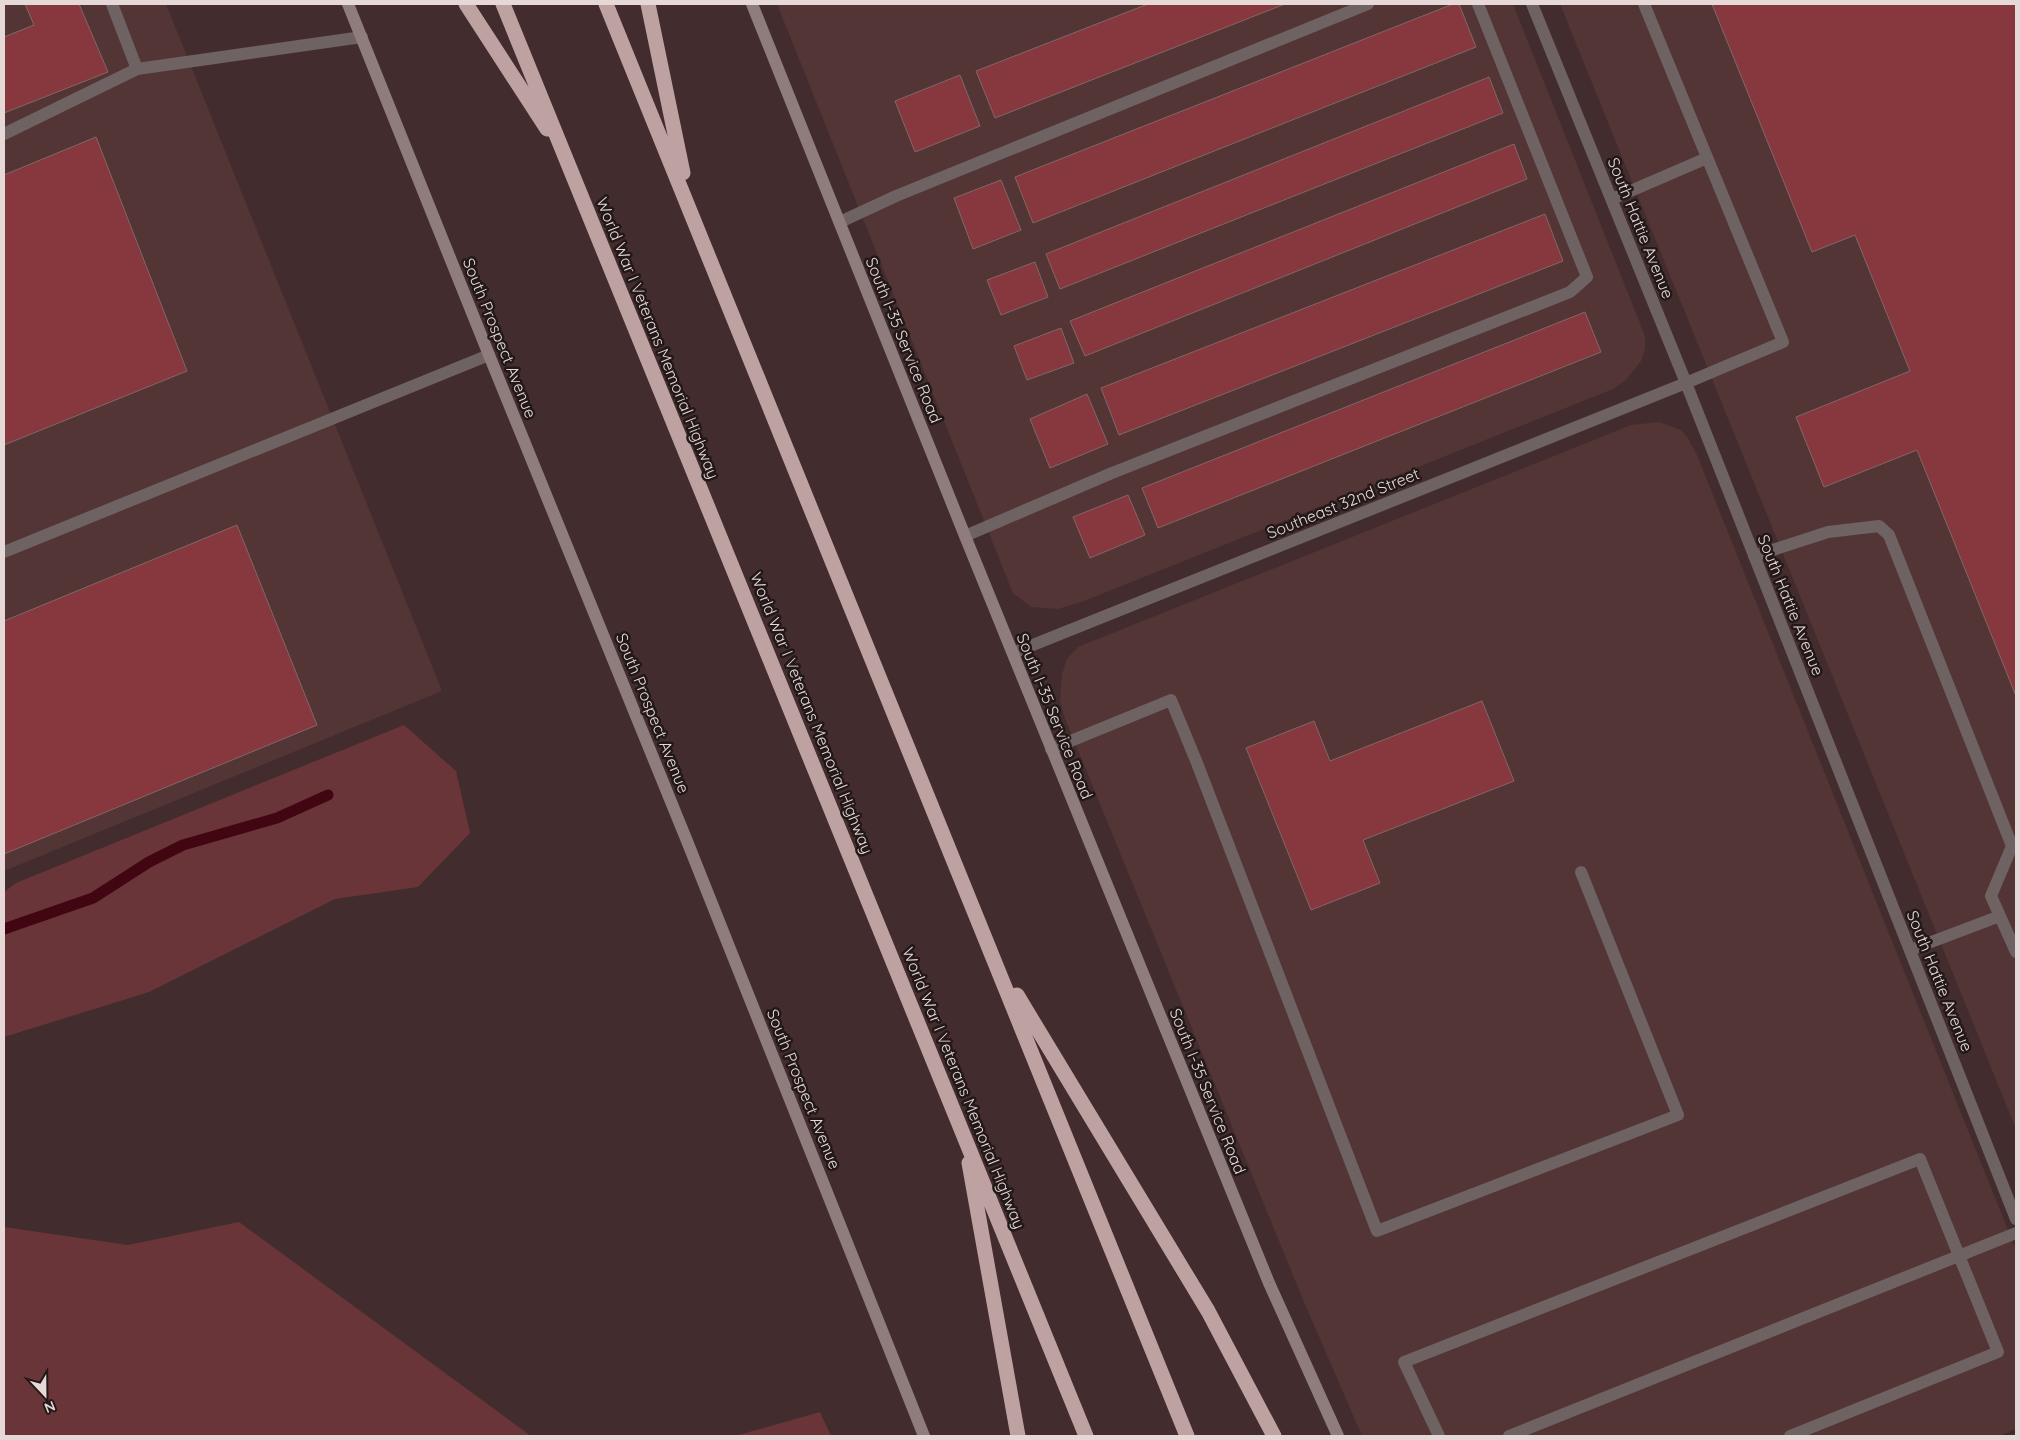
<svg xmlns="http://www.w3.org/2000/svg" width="2020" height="1440" font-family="Quicksand,sans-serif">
<rect width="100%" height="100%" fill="#432c2d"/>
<path fill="#533536" d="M4,4H166L442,691L4,871Z
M777,4H1513L1645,336V349L1641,361L1626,380L1613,389L1084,601L1058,609L1031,607L1013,593Z
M1560,4H2016V1129Z
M1659,422L1681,430L1688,438L1697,455L2016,1250V1429L1999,1436H1362L1304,1302L1064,716L1060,700L1062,674L1067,659L1078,647L1631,425Z"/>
<path fill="#6a3538" d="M404,725L456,771L470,833L418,887L335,899L149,992L4,1037V892L16,883Z
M239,1222L531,1436H4V1227L128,1245Z
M820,1412L831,1436H735Z"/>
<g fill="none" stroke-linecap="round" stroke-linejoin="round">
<path stroke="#410611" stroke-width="11" d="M4,929L93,898L149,862L183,845L277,818L328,795"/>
</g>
<path fill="#87383f" stroke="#826767" d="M25,4H79L108,72L4,113V37L34,25Z
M1148,4H1285L995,118L976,71Z
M1453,4H1459L1476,47L1033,223L1015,177Z
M1712,4H2016V696L1917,450L1824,487L1796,417L1910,371L1855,235L1812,252Z
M960,75L980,126L915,152L895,101Z
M1489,77L1503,113L1060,289L1046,254Z
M96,137L187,371L4,445V175Z
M1514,144L1527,179L1085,356L1070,321Z
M1001,180L1021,230L973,249L954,198Z
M1545,214L1563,261L1119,435L1101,388Z
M1035,262L1048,297L1001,315L987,280Z
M1585,312L1601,352L1158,528L1142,488Z
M1061,328L1074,363L1027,380L1014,346Z
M1087,394L1108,444L1050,468L1030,419Z
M1128,495L1145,535L1090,558L1073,517Z
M237,525L317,725L4,854V621Z
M1482,701L1514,781L1363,840L1380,883L1311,910L1246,748L1314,721L1330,761Z"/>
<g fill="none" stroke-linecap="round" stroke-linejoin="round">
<path stroke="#6e6262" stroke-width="12" d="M112,4L137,69
M1644,4L1783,342L1686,383
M4,134L137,69L362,37
M1612,199L1707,158
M840,222L896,196L1368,4
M965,536L1112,473L1570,292L1587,277L1478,4
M4,552L489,355
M1754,556L1828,532L1879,526L1889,535L2012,846L1991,896L2016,952
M1051,749L1171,700L1197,763L1377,1231L1678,1115L1581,872
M1910,950L2000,916
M1439,1436L1404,1362L1920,1159L1998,1352L1790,1436
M1509,1436L2016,1233"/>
<path stroke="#6e6262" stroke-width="12" d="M1532,4L1686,383L2016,1219
M1013,653L1686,383"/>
<path stroke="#8f7c7c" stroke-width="12" d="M348,4L489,355L687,841L924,1436
M752,4L965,536L1269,1283L1338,1436"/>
<path stroke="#bea2a2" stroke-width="15" d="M466,4L547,129
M503,4L1086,1436
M606,4L1187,1436
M648,4L683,173
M1017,995L1208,1311L1274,1436
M969,1163L1018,1436"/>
</g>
<g text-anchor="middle" stroke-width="5" stroke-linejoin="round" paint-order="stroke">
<g font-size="16" fill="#e7d8d8" stroke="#221818">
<text transform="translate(1641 228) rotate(68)" y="6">South Hattie Avenue</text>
<text transform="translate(500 338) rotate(68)" y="6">South Prospect Avenue</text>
<text transform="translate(658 338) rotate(68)" y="6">World War I Veterans Memorial Highway</text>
<text transform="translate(904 340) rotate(68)" y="6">South I-35 Service Road</text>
<text transform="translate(1343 503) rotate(-22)" y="6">Southeast 32nd Street</text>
<text transform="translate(1791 605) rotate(68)" y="6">South Hattie Avenue</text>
<text transform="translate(653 713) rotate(68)" y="6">South Prospect Avenue</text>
<text transform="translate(812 713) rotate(68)" y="6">World War I Veterans Memorial Highway</text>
<text transform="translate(1055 716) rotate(68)" y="6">South I-35 Service Road</text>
<text transform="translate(1940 981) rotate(68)" y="6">South Hattie Avenue</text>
<text transform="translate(964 1088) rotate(68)" y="6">World War I Veterans Memorial Highway</text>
<text transform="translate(804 1089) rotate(68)" y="6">South Prospect Avenue</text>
<text transform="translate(1208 1091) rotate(68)" y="6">South I-35 Service Road</text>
</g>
</g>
<rect width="2020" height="1440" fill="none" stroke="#e7d8d8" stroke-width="10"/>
<g transform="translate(45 1395) rotate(158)" stroke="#221818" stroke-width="4" paint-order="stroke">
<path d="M0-4L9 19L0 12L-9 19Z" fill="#e7d8d8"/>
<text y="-8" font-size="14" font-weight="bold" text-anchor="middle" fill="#e7d8d8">N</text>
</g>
</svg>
